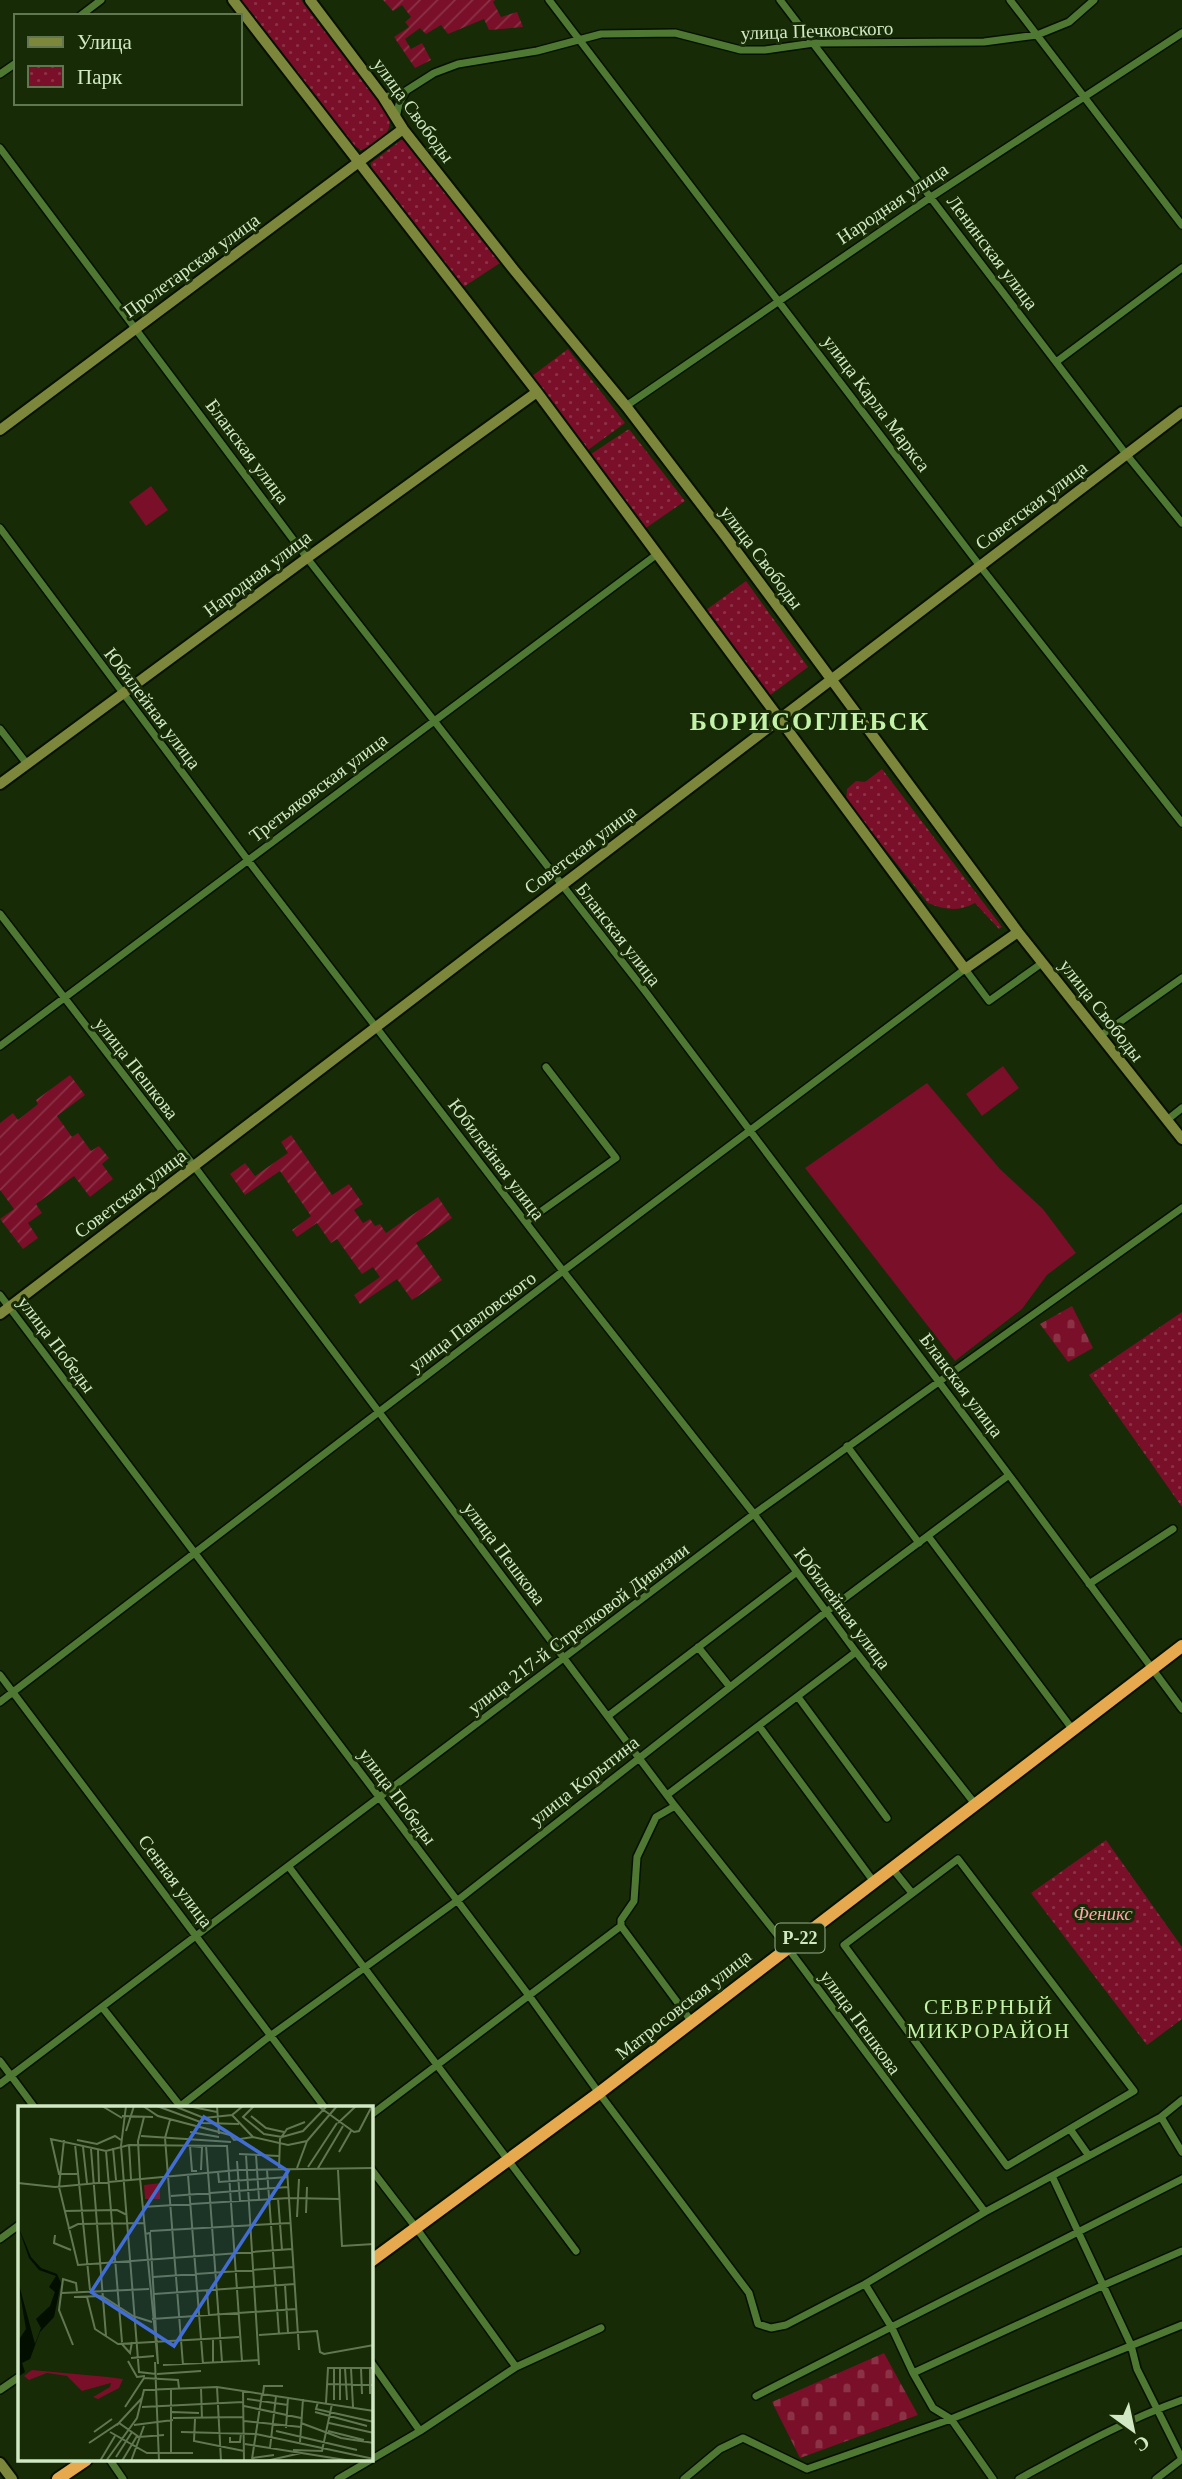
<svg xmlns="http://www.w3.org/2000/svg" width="1182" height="2479" font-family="Georgia,serif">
<defs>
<pattern id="cemetery-stones" width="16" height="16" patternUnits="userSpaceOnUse" patternTransform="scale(1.75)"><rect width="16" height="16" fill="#790f29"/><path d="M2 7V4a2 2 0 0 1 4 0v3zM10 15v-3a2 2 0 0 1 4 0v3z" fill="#8b3246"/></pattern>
<pattern id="park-dots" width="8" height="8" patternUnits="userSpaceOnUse" patternTransform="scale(1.75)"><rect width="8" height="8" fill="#790f29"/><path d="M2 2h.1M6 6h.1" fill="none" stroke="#8b3246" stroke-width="1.8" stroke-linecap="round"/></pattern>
<pattern id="garden-furrows" width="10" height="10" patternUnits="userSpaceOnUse" patternTransform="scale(1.75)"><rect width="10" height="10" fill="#790f29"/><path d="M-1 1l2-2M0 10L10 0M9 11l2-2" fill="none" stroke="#8b3246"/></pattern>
</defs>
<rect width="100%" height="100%" fill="#162b06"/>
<path fill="url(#cemetery-stones)" d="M1072,1306L1093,1348L1068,1362L1040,1324Z
M884,2353L918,2415L800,2458L772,2402Z"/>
<path fill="url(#park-dots)" d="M240,0H301L388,115C395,133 377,145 361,150L350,143Z
M401,140L408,141L500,263L462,288L371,170V163Z
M568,349L625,423L588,450L532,376Z
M629,429L685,501L646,528L591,454Z
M746,581L808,667L769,696L706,610Z
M882,769L1002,927L999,929L975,903C958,912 945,910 928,903L846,800L847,789L856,781L865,782Z
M1182,1312V1507L1089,1375Z
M1106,1840L1182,1947V2019L1147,2045L1031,1893Z"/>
<path fill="url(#garden-furrows)" d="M383,0H495L493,2L501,17L517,12L523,27L489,30L484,19L448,34L441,25L426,34L420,28L405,39L411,49L422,43L431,60L415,68L394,37L409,27L405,22L411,17L402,5L393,11Z
M70,1075L85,1095L57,1116L72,1137L78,1133L91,1151L99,1146L109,1158L102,1164L113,1179L90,1197L74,1176L36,1204L42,1213L28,1223L38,1238L23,1249L0,1219L14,1209L0,1190V1123L13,1113L18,1120L38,1104L36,1100Z
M291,1135L332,1195L349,1184L363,1204L354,1210L363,1223L370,1219L375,1226L380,1224L386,1233L438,1197L452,1218L416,1243L442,1280L412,1300L397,1279L360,1304L354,1295L380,1277L373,1267L362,1274L337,1239L331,1243L317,1223L297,1237L292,1230L311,1216L280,1171L245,1195L230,1174L245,1163L255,1176L288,1153L281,1142Z"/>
<path fill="#790f29" d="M151,486L168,510L146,526L129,502Z
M1003,1066L1019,1088L982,1116L966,1094Z
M927,1083L1000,1169L1043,1209L1076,1253L1047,1275L1022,1309L955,1361L805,1168Z"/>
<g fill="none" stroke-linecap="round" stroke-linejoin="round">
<defs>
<path id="street" d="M549,0L980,566L1182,823
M780,0L1126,454L1182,523
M1010,0L1182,225
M80,16L101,0
M0,74L16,63
M383,97L401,94L434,73L458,64L537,51L601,34L675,33L741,50H765L814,43L984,42L1037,35L1069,22L1094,0
M396,118L399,104L405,93
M0,148L307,558L645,991L1009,1475L1182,1709
M1056,362L1182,268
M626,406L931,197L1182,33
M0,528L247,859L563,1271L754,1514L856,1652L975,1804
M0,729L27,764
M0,914L194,1166L675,1806L787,1947L985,2212
M1100,1036L1182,978
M0,1046L656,555
M1167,1120L1182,1108
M526,1222L616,1158L546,1067
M0,1295L530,1997L599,2093L749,2293L758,2324L771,2328L786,2325L865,2284L985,2212L1161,2117L1182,2100
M847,1446L919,1543
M928,1536L1073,1730
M1089,1584L1173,1529
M698,1647L730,1687
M0,1675L325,2108
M798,1697L887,1818
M0,1702L563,1271L965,969L989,1001L1042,963
M608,1716L797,1572
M759,1726L874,1882
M667,1795L856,1652
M958,1859L1134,2091L1007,2166L844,1945Z
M289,1867L576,2251
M892,1868L912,1893
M621,1926V1920L634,1901L637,1857L656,1817L675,1806
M102,2007L181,2107
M0,2061L35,2108
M0,2084L754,1514L1182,1208
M178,2108L270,2036L458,1900L826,1612L1009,1475
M371,2115L621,1926L692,2022
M1161,2117L1182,2152
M1070,2129L1089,2156
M371,2169L417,2229L516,2367
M1052,2176L1131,2345L1137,2369L1182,2459
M0,2239L19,2225
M865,2284L892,2328L913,2373L933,2408L951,2419L993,2479
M371,2362L420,2431
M913,2373L1104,2285L1182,2251
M0,2390L19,2377
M756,2396L1182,2179
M110,2460L123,2479
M338,2479L420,2431L516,2367L601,2328
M684,2479L720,2449L743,2438L807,2469L951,2419L1182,2325
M1019,2479C1072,2450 1125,2420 1182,2400
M1156,2479L1182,2459"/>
<path id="secondary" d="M233,0L537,392L965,969L1018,932
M310,0L383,97L403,129L514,270L626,406L726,537L1018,932L1182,1139
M0,430L403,129
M0,784L307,558L537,392
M0,1314L1182,412
M0,2463L12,2479"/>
<path id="highway" d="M371,2261L599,2093L1182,1646
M58,2479L86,2460"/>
</defs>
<use href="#street" stroke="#061101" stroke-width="10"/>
<use href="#secondary" stroke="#061101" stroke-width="14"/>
<use href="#highway" stroke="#061101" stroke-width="16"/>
<use href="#street" stroke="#4f7833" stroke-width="7"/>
<use href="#secondary" stroke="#7c873b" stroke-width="10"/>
<use href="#highway" stroke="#e6a94d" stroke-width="12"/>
</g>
<g text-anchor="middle" stroke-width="6" stroke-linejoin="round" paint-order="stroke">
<rect fill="#162b06" stroke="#99af8b" stroke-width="2" x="775.5" y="1923.5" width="49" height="29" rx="5"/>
<g font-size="18" font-weight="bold" fill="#d1e8c4">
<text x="800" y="1944">Р-22</text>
</g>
<g font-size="19" fill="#d1e8c4" stroke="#162b06">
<text transform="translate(817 30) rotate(-2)" y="7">улица Печковского</text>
<text transform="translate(414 110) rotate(54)" y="7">улица Свободы</text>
<text transform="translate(892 203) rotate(-34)" y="7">Народная улица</text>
<text transform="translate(993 252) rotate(53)" y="7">Ленинская улица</text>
<text transform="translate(191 265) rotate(-36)" y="7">Пролетарская улица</text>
<text transform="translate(877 403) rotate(53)" y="7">улица Карла Маркса</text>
<text transform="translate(248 451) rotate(53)" y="7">Бланская улица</text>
<text transform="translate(1031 505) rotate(-37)" y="7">Советская улица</text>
<text transform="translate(762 557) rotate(53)" y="7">улица Свободы</text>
<text transform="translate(257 573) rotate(-37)" y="7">Народная улица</text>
<text transform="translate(153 708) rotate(53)" y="7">Юбилейная улица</text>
<text transform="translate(318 787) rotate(-37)" y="7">Третьяковская улица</text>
<text transform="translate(580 849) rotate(-37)" y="7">Советская улица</text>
<text transform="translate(619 934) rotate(52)" y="7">Бланская улица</text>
<text transform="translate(1102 1010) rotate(52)" y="7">улица Свободы</text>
<text transform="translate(137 1068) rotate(52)" y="7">улица Пешкова</text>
<text transform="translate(497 1159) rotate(53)" y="7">Юбилейная улица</text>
<text transform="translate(130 1193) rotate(-37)" y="7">Советская улица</text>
<text transform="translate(472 1321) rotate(-37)" y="7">улица Павловского</text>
<text transform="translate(57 1344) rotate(53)" y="7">улица Победы</text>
<text transform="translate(962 1385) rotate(53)" y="7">Бланская улица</text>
<text transform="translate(505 1553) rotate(53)" y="7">улица Пешкова</text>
<text transform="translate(843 1608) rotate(53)" y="7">Юбилейная улица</text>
<text transform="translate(578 1628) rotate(-37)" y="7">улица 217-й Стрелковой Дивизии</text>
<text transform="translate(584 1780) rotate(-38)" y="7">улица Корытина</text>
<text transform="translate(398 1796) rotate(53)" y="7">улица Победы</text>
<text transform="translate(176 1881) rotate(53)" y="7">Сенная улица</text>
<text transform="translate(683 2004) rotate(-38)" y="7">Матросовская улица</text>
<text transform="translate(861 2022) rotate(54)" y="7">улица Пешкова</text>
</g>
<g font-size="19" font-style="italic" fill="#fda4ab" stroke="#162b06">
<text x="1103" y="1920">Феникс</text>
</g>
<g font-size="21" letter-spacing="2" fill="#c4f2a8" stroke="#162b06">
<text x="989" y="2014">СЕВЕРНЫЙ<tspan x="989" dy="24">МИКРОРАЙОН</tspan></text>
</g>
<g font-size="26" font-weight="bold" letter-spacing="2" fill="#c4f2a8" stroke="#162b06">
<text x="810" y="730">БОРИСОГЛЕБСК</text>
</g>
</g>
<g transform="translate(18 2106)">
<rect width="355" height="355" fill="#162b06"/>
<path d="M14,264L90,271L105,273L101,282L80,293L75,291L92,281L93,277L64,285L49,270L29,267L11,274L6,270Z" fill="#790f29"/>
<path d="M142,77V93H127L126,79Z" fill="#790f29"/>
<path d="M0,120L13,151L23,162L39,168L43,177L36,211L22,226L12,253L4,257L7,266L0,271V235L8,223L0,175L17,238L23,222L18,213L32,200L37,186L31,181L38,170L21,164L11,152Z" fill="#010e00"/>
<path fill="none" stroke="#617752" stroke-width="2" d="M84,0L104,12M108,0L103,40L121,266L138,268M125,0L140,10L212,29L216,34L235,31M139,0L185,17L221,18M156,0L186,12L214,9L225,0M170,0L199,6M199,0L201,28M236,0L225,11L246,28L264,31L285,25L309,0M300,0L336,26L341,25L354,0M214,9L235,31L270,39L289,35L319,0M104,10L135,11M233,10L248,22L266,26M152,14L147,32L165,259M320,17L338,0M108,25L116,0M172,26L201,31M123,30L213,36M46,34L41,81L60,159L274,143M59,34L79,38L97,30L103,34M57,38L72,184M111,39L113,73M188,39L204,256M65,41L69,77M95,42L98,74M73,43L88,230M80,44L81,76M88,45L104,236M321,46L333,25M221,48L261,50M228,49L241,259M238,49L241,93M219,55L222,95M290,61L319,17M261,62L262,33L269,23L287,16M279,62L289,35M300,62L325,20M269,63L281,244M249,64L261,228M320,64L324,140L356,138M179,65H174L172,40L184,41L183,64M200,66L201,76L270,71M59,68H41L33,33L88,45L111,39L209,40L224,255M170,69L185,258M122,72L120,35L126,11M122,72L140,258M0,77L37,81L220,64L356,62M153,90L270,81M260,92L264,144M271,92L322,93M124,101L271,92M46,105L99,104L109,109M288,107L289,81M279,111L281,73M50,123L60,118L126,117M132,125L272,117M127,128L132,127L140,258M37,129L36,137L53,144M135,171L275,161M267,179L270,227M189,185L191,209M44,187L131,183M136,188L277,178M56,191L84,190L115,210L134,216M69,191L77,223L100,238L221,231M134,213L278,203M241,229L299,225L302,246L306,248L356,239M195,233V257M103,237L112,247L114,236M55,239L41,204L45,173L58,177L59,185M113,252L136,250M110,255L119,271L127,270M137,256L141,355M145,259L241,254M316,261V294M322,262V294M327,262L329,294M333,262L335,301M343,262L344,288M352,262V288M139,268L183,265M310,278L356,279M199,281L203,355M183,282L184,313M153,284V348M225,285L226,355M245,288L246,280H265M229,293L270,299M300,296L298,303L356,316M308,297L310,262H356M226,300L283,312M107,301L126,272L160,274L161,282M124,301L225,296M154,306L181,307M297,306L349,320M155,312L226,311M177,313L176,335L226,345M226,315L283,321M283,317L323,332L356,337M311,317L356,327M99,319L124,292M116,319L155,314M268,322L270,291M258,325L339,344M310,325L346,334M76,326L94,313M92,326L129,347H175M163,326L238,328L356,353M212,331V336H222L223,327M282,336L285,293M71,337L101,317L121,331L146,329M227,338L334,355M252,342L258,290M275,344L304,345L314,298M98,351L114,326M235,352L256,349M234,353L244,288M82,355L97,330M88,355L119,312L126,284L199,281L356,305M104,355L119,330M113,355L126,320M248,355L283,347"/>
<path fill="#416dd4" fill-opacity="0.15" stroke="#416dd4" stroke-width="3.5" d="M186,11L270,65L156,240L73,186Z"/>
<rect width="355" height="355" fill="none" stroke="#d1e8c4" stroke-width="3.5"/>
</g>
<rect x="14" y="14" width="228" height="91" fill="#162b06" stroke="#617752" stroke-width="2"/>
<rect x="28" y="37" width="35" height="10" fill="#7c873b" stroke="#617752" stroke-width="2"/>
<text x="77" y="49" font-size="21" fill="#d1e8c4">Улица</text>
<rect x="28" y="66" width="35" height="21" fill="url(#park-dots)" stroke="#617752" stroke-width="2"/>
<text x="77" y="84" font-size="21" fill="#d1e8c4">Парк</text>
<g transform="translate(1133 2430) rotate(147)" stroke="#162b06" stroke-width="5" paint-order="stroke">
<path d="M0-5L12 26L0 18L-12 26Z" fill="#d1e8c4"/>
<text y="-10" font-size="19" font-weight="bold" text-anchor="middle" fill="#d1e8c4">С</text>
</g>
</svg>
